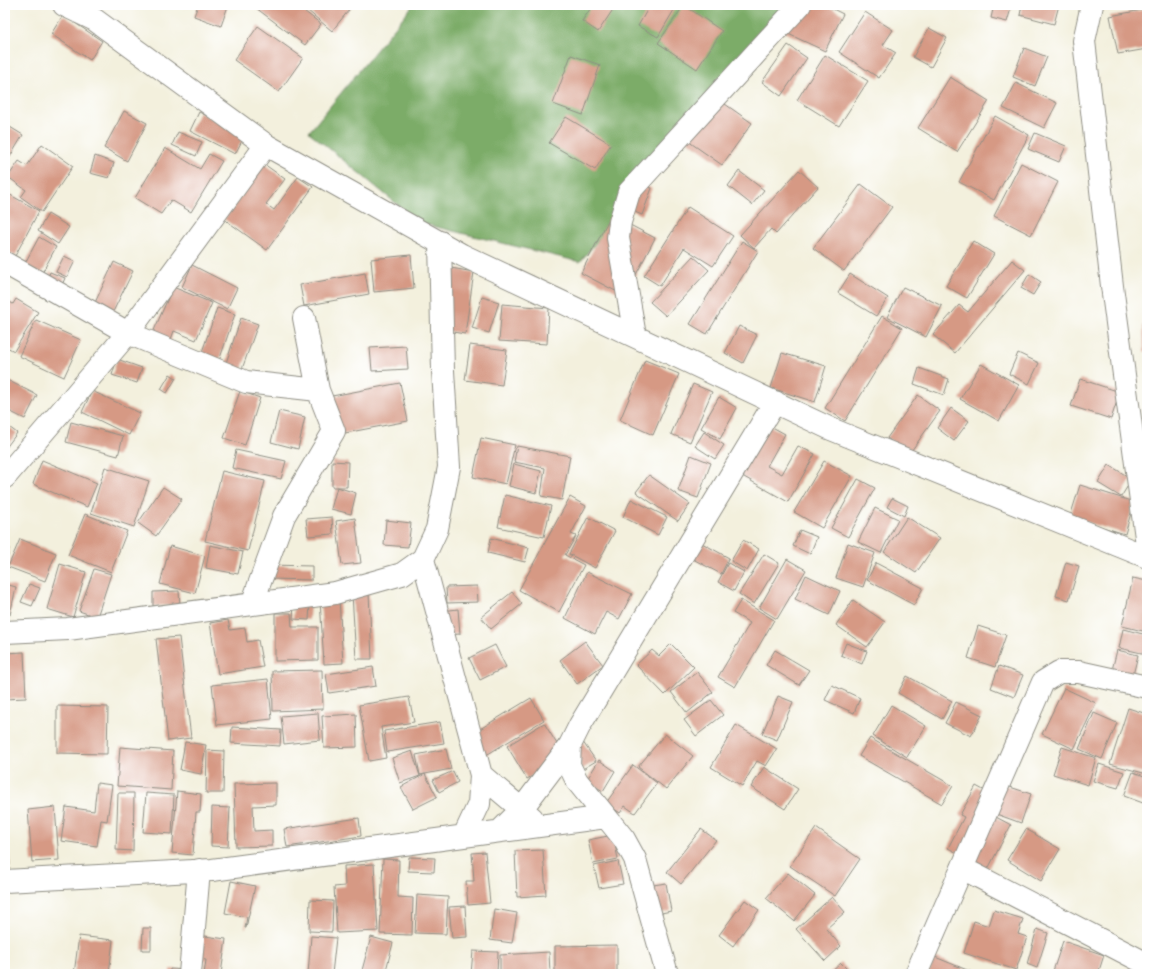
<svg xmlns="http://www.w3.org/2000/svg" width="1152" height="979" font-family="'Playpen Sans',sans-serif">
<rect width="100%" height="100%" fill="#fff"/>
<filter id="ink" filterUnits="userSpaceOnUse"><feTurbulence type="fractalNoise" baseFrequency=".025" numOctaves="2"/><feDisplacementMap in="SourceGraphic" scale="8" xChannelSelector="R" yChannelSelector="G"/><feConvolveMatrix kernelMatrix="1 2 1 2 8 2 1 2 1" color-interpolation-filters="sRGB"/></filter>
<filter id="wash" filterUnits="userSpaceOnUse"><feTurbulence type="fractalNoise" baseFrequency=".012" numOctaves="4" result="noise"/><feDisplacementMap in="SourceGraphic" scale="16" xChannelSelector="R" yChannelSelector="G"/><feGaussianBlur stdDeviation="0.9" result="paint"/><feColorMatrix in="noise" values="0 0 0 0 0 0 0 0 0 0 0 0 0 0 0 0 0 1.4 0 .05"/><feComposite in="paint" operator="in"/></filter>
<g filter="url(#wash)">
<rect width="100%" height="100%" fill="#f3f0dd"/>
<path fill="#7cac67" stroke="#546c49" d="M413,5H792L580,262L420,223L309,132Z"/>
<g id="blocks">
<path fill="#d69984" d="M198,5H225L228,6L221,26L194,16Z
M258,5H296L321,24L305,45L256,8Z
M301,5H353L332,31Z
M593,5H616L598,32L582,21Z
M650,5H677L658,37L638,26Z
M684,5L722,31L697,69L658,43Z
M797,5H825L843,14L825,51L784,32Z
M994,5H1012L1007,22L991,18Z
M1022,5H1059L1054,24L1020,15Z
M1147,9V49L1118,54L1110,16Z
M865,12L893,30L883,45L896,53L879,78L839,52Z
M63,15L102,41L90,60L51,34Z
M258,26L303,58L279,92L234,60Z
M929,28L947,38L931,67L913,57Z
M788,45L807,58L781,96L762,82Z
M1024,48L1047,57L1035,86L1013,77Z
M571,55L600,65L583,115L553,104Z
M825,55L868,81L839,126L797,100Z
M950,77L989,101L957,152L918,128Z
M1016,83L1057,103L1044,128L1003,108Z
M715,97L752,123L722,165L685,139Z
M124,111L147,123L127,161L104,148Z
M199,112L245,135L235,154L190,131Z
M995,116L1029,135L994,200L959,182Z
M566,117L611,144L595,170L549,143Z
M5,124L23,135L5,165Z
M178,132L202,142L196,156L172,145Z
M1035,133L1066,146L1059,162L1028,149Z
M42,144L73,166L42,212L21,197L26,190L8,177L19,161L27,166Z
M165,148L200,169L209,154L222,161L191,212L171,200L161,214L135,198Z
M95,156L114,163L109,178L90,173Z
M1021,163L1058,182L1031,235L994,216Z
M264,164L285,179L266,204L274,210L298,177L313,187L267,250L224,219Z
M799,170L818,187L776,234L771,229L754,248L740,235Z
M739,171L764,190L752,205L728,186Z
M639,184L652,188L642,215L630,210Z
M861,184L892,207L844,271L813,248Z
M5,192L39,211L15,256L5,250Z
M688,207L733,236L713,266L684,248L660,286L644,276Z
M48,214L69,227L58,244L38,231Z
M611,215L655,238L625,296L581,273Z
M39,237L56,247L41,275L24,265Z
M742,241L758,251L707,334L690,324Z
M973,241L994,254L967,298L946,286Z
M411,255L414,288L374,292L371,259Z
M64,256L75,261L67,277L56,272Z
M693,256L709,270L666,316L650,302Z
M1012,260L1025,270L955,353L933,335L959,305L968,312Z
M114,262L133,271L110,318L92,309Z
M192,265L237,288L227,309L182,287Z
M451,268L474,272L465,334L441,330Z
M50,272L65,278L60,290L46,283Z
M365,273L369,294L304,306L300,285Z
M850,274L888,298L876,316L838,293Z
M1029,274L1041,282L1033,295L1021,288Z
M173,287L212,303L196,340L174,331L170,342L152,335Z
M903,287L942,306L926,337L887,317Z
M482,297L499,302L489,333L472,328Z
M5,299L13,304L16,299L38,312L14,351L5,346Z
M502,304L549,308L547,344L499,341Z
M217,308L235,314L218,364L200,358Z
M882,316L902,328L845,421L825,408Z
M241,318L258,324L241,372L225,366Z
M36,320L81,340L64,377L19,356Z
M1143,325H1147V352H1144Z
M739,326L757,335L743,363L725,353Z
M470,345L507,350L502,385L465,380Z
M406,346L408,369L372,371L370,348Z
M782,353L826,366L815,402L771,388Z
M1018,353L1039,363L1029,384L1009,374Z
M117,359L142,368L137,383L112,375Z
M645,360L679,374L653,435L620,420Z
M981,364L1019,385L999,421L960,399Z
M919,368L949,379L944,395L914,384Z
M170,374L176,378L167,393L161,389Z
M5,379L37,395L25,419L5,409Z
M1080,379L1120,392L1111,419L1071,406Z
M400,383L408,421L340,434L332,396Z
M693,384L712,392L690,442L671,434Z
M92,391L140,413L129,435L82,412Z
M240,391L260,398L245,445L224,438Z
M918,395L940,411L909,454L887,438Z
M719,397L737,408L720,439L701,428Z
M951,408L969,421L954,441L937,428Z
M279,411L305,417L298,449L271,442Z
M71,422L123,436L118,456L66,442Z
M765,423L785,434L767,466L782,474L798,446L815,454L788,502L737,473Z
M5,424L17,433L5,449Z
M704,432L724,445L715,459L695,446Z
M481,438L515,445L506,484L473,477Z
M517,446L570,456L562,500L541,496L545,468L514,462Z
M236,450L286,461L281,479L232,468Z
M691,455L711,463L698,498L678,491Z
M42,460L97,483L87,507L33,484Z
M332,461L348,462L347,487H332Z
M824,461L852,476L822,528L794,512Z
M514,464L541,471L536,493L509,486Z
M1109,465L1132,479L1121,497L1098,483Z
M105,467L149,481L134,527L91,513Z
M222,471L265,481L248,551L205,541Z
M649,475L690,504L678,521L636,492Z
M858,479L875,488L848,537L831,528Z
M1080,485L1134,502L1125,534L1070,517Z
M163,487L182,499L156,536L138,523Z
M337,487L356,493L351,514L331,509Z
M505,495L551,506L544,537L498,527Z
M570,497L586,506L571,534L576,536L565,555L584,565L559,612L519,590Z
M892,498L908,506L904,516L887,507Z
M631,499L667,517L658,535L623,517Z
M875,508L898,519L881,553L858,542Z
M85,514L127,531L111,572L68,555Z
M332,517L333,534L308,536L306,519Z
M588,517L615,531L595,568L569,554Z
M907,517L940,538L916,573L884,552Z
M355,518L361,563L342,565L336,521Z
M386,520L411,523L408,547L384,545Z
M800,530L817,537L810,554L793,546Z
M491,538L529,548L525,562L488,553Z
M20,539L56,553L45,581L8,567Z
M743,540L759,549L747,571L731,561Z
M700,542L729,558L721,574L691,558Z
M848,543L875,553L863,587L836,578Z
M210,545L243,552L238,574L206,568Z
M170,546L205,556L195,593L160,584Z
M5,548H9L6,566H5Z
M764,554L779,563L754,604L739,594Z
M787,559L806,570L777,619L759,608Z
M1066,562L1079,566L1069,600L1056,596Z
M728,563L744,572L734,591L718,582Z
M876,563L923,588L914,605L867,580Z
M60,564L86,572L73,617L47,609Z
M268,565L312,566V580L268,579Z
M94,569L111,574L97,617L79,611Z
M587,572L632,594L619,619L606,612L595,634L565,618Z
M806,575L840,591L829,615L795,599Z
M1133,578L1147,581V595L1145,603H1147V632L1122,626Z
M5,584L16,587L10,615L5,614Z
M29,584L40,588L32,606L21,602Z
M477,586L478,602L447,603L446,587Z
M179,591L180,605L153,606V592Z
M512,592L522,604L491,629L481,617Z
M369,593L372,659H356L352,594Z
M339,599L343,663L324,664L320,600Z
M741,600L774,620L735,687L718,677L750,623L733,613Z
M853,600L885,622L867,647L836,625Z
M294,604H310L309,620L293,619Z
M458,609L460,634L445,635L442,611Z
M275,613H291L292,627H318V660L275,661Z
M228,620L230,630L245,628L247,642L258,640L263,667L218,674L210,623Z
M978,626L1006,635L995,667L968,658Z
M1123,629L1147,635L1146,654L1119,648Z
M179,637L191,738L168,741L156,639Z
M585,641L603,665L577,684L560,660Z
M846,643L867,651L862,664L841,655Z
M671,644L694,667L665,695L636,665L652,650L659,656Z
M495,645L506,667L480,680L469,658Z
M775,650L809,670L799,685L766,665Z
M1117,650L1138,655L1131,683L1110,678Z
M24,652L26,698L5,699V653Z
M999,666L1023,675L1014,697L991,688Z
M373,667L376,686L329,693L326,674Z
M322,670L323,709L273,711L272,671Z
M697,672L713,692L687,713L671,692Z
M907,676L952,701L942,719L898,693Z
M268,679L272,719L217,725L212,685Z
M832,685L860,698L854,713L825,700Z
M1064,688L1096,703L1074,749L1042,734Z
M778,696L793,702L777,740L762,734Z
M409,697L414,722L381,727L386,758L369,761L359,705Z
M531,698L544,720L483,757L470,735Z
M711,700L723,715L696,736L684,720Z
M956,702L982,715L971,736L945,723Z
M891,705L926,726L907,757L873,736Z
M57,706L108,707L107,754L57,753Z
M1128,708L1147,714V774L1110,764Z
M318,713L320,740L284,744L281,716Z
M1094,713L1117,723L1102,759L1079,749Z
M356,714L357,747L324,748L322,716Z
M440,722L444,743L387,752L384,731Z
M544,723L565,757L527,779L507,746Z
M736,725L777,749L766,766L757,761L742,786L711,767Z
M232,727L281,730L280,746L231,743Z
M576,732L596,761L581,770Z
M665,734L693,756L666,789L638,767Z
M870,738L953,786L942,804L859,756Z
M185,742L206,745L201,774L180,770Z
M120,747L173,751L171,790L117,786Z
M1062,747L1096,758L1088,785L1053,774Z
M446,749L451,769L420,775L416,755Z
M207,750L224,751L223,793H206Z
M412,751L420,776L400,783L392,758Z
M599,760L615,771L603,791L586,781Z
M1099,764L1124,772L1118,788L1093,781Z
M633,765L657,783L635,813L625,806L620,813L606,803Z
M764,767L798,789L785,809L751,787Z
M453,771L458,782L439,792L433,780Z
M1133,772L1147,777V792L1143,803L1124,796Z
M425,774L437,797L413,809L401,787Z
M97,783L112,785L107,821L101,820L97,846L61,841L66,807L94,811Z
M276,783V805L253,806L254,831L272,830V846L236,847L234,784Z
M998,783L1031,794L1021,823L988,811Z
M976,786L987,792L979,808L1011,825L988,869L948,848L964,817L960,815Z
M177,791L201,794L200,812H196L193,855L172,853Z
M118,793H134L133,851L116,850Z
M146,793L174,795L172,834L143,832Z
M55,807L59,860L32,862L28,810Z
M212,807L230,808L228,847L211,846Z
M359,818L361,836L287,847L284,829Z
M5,820H6L10,865H5Z
M816,828L860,859L835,896L790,866Z
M701,829L716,840L681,884L667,872Z
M1026,829L1060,849L1041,881L1007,860Z
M613,835L618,859L593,864L588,840Z
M543,850L546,895L517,897L515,851Z
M485,852L490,903L468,905L466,881H474L472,853Z
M409,857L435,858L434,872L408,871Z
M383,859L399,860L398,897L413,898L412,935L380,934Z
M618,861L623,884L599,888L594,866Z
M374,864L378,931L337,933L334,887L345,886L344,866Z
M788,873L815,895L794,921L766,898Z
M231,881L255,886L246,928H245L247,917L225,913Z
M666,883L671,911L652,915L647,886Z
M417,895L448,897L446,934L415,933Z
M832,897L845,912L826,929L841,946L825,961L796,929Z
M310,900L333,901L332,932L309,931Z
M745,900L759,910L733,946L719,935Z
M465,906L467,937L452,938L449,907Z
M494,909L517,913L512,943L490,940Z
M994,910L1023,919L1018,934L1027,937L1016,970L964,953L974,921L989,926Z
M143,928H151V950H142Z
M1037,929L1048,933L1037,968L1027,964Z
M198,935L226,939L221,974H204L206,960L194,958Z
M79,936L113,940L109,974H74Z
M311,936L336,938L332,974H308Z
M371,937L393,943L385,974H361Z
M1063,941L1104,955L1098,974H1052Z
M617,945V974H555V946Z
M473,951L498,952L497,974H471Z
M549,952L550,974H500V955Z
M935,957L977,974H928Z
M841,963L852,974H829Z
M170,969L192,970V974H170Z"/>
</g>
</g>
<g filter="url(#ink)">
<use href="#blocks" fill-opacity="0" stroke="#8f8e84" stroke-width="1"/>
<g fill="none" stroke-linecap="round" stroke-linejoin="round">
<defs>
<path id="minor" d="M64,5L95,20L266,145L462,255L831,429L1147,557
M1092,5L1084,41L1112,286L1147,545
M5,263L128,333L246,382L318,390L334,431L284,516L252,604
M304,318L318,390
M635,336L618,238L620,222L629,192L800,5
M5,477L128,333L266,145
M423,559L481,775L479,804L464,836
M5,632L68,629L335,593L402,574L423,559L437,529L449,467L443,371L440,242
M481,775L532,818
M500,831L521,810L570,745
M962,868L1147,964
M5,881L212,870L606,817
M190,974L199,870
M667,974L635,859L624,839L577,781L569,765L570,745L580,725L775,402
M916,974L1043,682L1059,672H1079L1147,687"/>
</defs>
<use href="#minor" stroke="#8f8e84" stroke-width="24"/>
<use href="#minor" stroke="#fff" stroke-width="22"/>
</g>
</g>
<rect width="1152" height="979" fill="none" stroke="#fff" stroke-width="20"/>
</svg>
